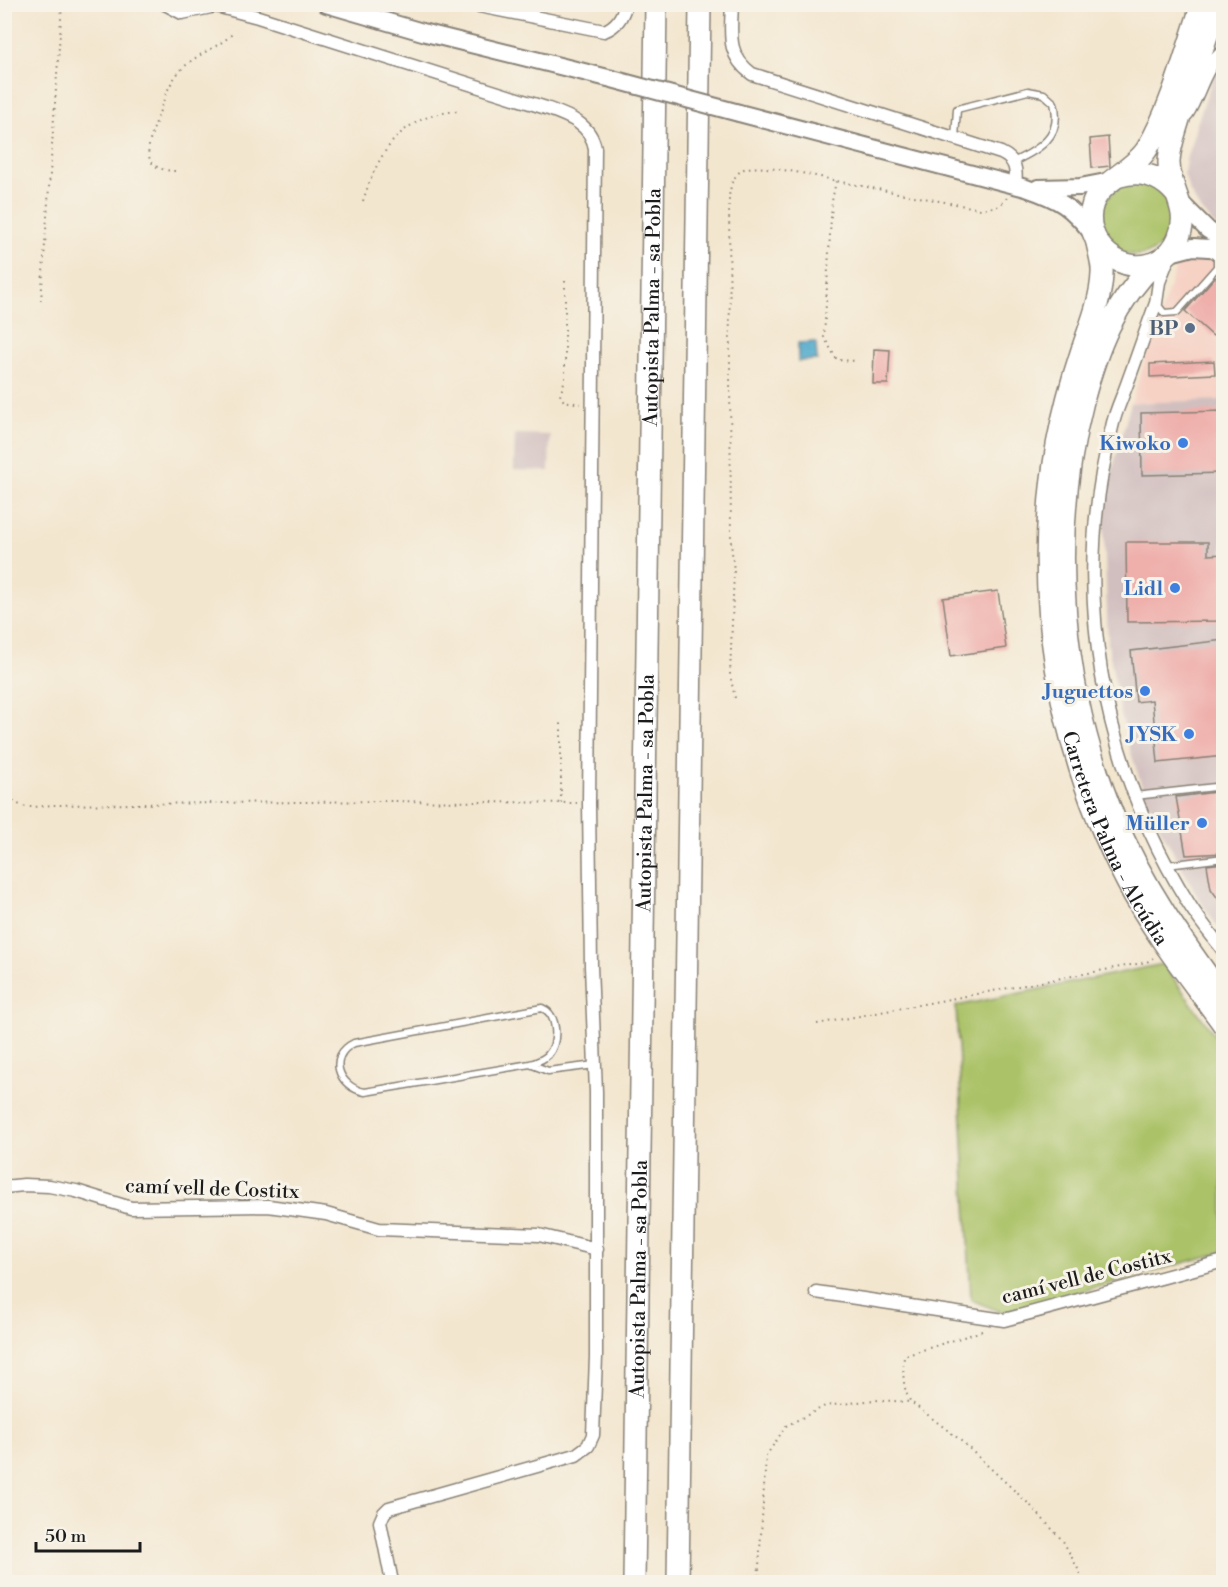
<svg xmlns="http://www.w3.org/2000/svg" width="1228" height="1587" font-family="'Libre Bodoni',serif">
<rect width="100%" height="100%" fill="#f7f3e8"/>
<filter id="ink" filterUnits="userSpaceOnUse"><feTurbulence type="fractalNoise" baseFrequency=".0167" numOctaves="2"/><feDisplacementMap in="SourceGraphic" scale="12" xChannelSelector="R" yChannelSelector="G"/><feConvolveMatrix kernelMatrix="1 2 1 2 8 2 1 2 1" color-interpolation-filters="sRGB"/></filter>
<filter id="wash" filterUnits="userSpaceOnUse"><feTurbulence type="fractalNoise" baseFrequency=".008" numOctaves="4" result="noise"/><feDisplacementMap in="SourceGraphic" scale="24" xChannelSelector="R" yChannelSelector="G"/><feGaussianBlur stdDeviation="1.35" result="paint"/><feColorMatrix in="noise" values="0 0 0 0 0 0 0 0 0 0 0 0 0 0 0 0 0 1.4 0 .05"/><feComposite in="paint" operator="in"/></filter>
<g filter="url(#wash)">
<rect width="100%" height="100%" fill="#f3e6cf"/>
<path fill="#f6d2c5" d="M1180,255L1223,257V400L1131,403Z"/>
<path fill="#d1bfbf" d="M1223,47V230L1217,228L1198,206L1189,190L1184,173L1186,160L1197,124Z
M1223,400V926L1218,927L1202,904L1161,830L1144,792L1131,753L1120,711L1108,644L1104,530L1107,489L1131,403Z
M515,434L550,435L549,471L514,470Z"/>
<path fill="#abc267" stroke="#646f42" stroke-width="1.5" d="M1101 219a36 36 0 1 1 72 0a36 36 0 1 1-72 0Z
M1163,964L1223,1047V1252L1004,1313L971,1300L956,1006Z"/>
<path fill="#4ba7ca" stroke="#346273" stroke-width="1.5" d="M816,342L817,360L798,361V343Z"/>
<g id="blocks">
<path fill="#efafab" d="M1108,137L1110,166L1092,168L1090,139Z
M1215,277L1224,284V325L1213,336L1185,311Z
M874,349L890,350L888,384H873Z
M1214,361L1215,374L1150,377V364Z
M1224,411V473L1142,475L1141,413Z
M1126,542H1208V555L1224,554V621L1127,622Z
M998,591L1006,648L951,656L943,598Z
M1224,640V756L1158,763L1152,700L1136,702L1131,651Z
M1224,791V853L1186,855L1176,797Z
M1224,863V907L1211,889L1207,865Z"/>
</g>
</g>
<g filter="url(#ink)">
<use href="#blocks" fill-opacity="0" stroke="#888176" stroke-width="1.5"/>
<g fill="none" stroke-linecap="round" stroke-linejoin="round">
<defs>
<path id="lane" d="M955,138L957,109L1028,91L1044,94L1054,103C1063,137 1039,149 1013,162
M1157,304L1164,313L1177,312L1217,267V258L1210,252
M1135,796L1224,786
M1167,865L1224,858
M530,1064C537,1062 543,1060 548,1055C559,1042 558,1014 542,1008L354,1043C327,1056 338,1087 365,1092L530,1064L548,1071L595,1065"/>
<path id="street" d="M165,4L182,13L216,6L258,17L546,108C568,116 590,123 595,148L589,803L591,966L596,1092V1357L593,1435L588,1446L576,1455L389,1508L384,1513L380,1522L392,1582
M469,4L604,31C617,26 622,17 626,4
M732,4C731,33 726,55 752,74L1001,153C1016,160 1017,170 1015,185
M1187,114C1200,94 1204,66 1224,51
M1169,256L1159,282L1156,303C1146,330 1137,357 1127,384C1122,398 1115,412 1112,427C1070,590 1100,761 1189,904C1199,920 1212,936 1224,951
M4,1187L24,1185L49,1186L76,1191L131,1208L268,1206L326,1214L379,1229L539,1235L597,1249
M816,1292L1004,1320L1224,1261"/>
<path id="secondary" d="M326,4L426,33L612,79
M739,113L1026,188C1061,200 1070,206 1093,234
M1038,188L1080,187L1111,181
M1180,202L1208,230L1224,240
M1170,253L1193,247L1224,249"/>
<g id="highway">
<path d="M1202,4C1187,49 1171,109 1147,149C1133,171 1101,181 1093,203C1079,242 1125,282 1161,259C1169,254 1174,248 1178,239C1192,208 1168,191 1169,161C1170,144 1177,128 1181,112C1192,76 1206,40 1218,4"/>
<path d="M1120,176C1142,170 1160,176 1175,193"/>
<path id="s1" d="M1097,243C1099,253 1103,264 1102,274C1101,301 1089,328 1081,353C1071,383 1063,414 1057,445C1031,592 1058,750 1127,882C1153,933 1190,978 1224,1025"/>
<path d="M1156,262C1115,301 1097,348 1083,401C1048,536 1061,692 1115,820C1143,885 1182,941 1224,998"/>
<path id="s2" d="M634,1582L656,4"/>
<path d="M678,1582L700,4"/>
</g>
</defs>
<use href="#lane" stroke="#888176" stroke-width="9"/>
<use href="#street" stroke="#888176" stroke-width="15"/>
<use href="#secondary" stroke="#888176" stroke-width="20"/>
<use href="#highway" stroke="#888176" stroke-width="24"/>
<path stroke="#888176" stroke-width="2" stroke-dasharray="1.5 4.5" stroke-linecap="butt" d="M175,171C135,169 150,141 158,116C165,97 169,81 184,67C198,53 222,46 234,32
M836,181L832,201L824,337L837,360L856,361
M363,201C379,150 402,114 460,111
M565,281V379L560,396L564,401L581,404
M41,301L62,4
M735,698L730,675L734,571L731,543L729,196C731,185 733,175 744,169C757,163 820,176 836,181L981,209L999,206L1007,198
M4,718L10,796C19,812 38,806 53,805L387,801L577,803
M561,803V719
M817,1024L1147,962L1153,958
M982,1331L904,1356C903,1372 902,1389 911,1402L959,1439L1030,1505L1063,1541L1085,1582
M758,1582L766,1456L786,1426L825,1406L875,1400L911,1402"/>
<use href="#lane" stroke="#fff" stroke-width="6"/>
<use href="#street" stroke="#fff" stroke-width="12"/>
<use href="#secondary" stroke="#fff" stroke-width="16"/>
<use href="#highway" stroke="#fff" stroke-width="21"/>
<defs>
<path id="secondary-bridge" d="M612,79L739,113"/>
</defs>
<use href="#secondary-bridge" stroke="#888176" stroke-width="20" stroke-linecap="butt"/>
<use href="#secondary-bridge" stroke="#fff" stroke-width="16"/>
</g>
</g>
<circle fill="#5c6f8a" stroke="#f7f3e8" stroke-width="2" cx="1190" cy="328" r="6"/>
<g fill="#3f7fe0" stroke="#f7f3e8" stroke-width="2">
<circle cx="1183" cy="443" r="6"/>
<circle cx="1175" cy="588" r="6"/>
<circle cx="1145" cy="691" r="6"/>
<circle cx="1189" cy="734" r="6"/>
<circle cx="1202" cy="823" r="6"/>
</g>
<g text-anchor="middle" stroke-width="6" stroke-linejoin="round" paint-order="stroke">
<g font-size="20" fill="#1c1c1c" stroke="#f7f3e8">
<text dy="7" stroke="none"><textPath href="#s2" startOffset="1275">Autopista Palma - sa Pobla</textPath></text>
<text dy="7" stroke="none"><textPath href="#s2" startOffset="789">Autopista Palma - sa Pobla</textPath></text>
<text dy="7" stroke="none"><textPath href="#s1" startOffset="614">Carretera Palma - Alcúdia</textPath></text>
<text transform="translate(212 1188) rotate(2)" y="7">camí vell de Costitx</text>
<text transform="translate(1086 1276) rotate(-14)" y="7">camí vell de Costitx</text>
<text dy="7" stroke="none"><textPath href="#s2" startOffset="303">Autopista Palma - sa Pobla</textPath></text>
</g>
<g font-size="20" font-weight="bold" fill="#4e5e75" stroke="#f7f3e8" text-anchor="end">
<text x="1178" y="335">BP</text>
</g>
<g font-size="20" font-weight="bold" fill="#366cbe" stroke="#f7f3e8" text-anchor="end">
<text x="1171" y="450">Kiwoko</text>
<text x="1163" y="595">Lidl</text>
<text x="1133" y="698">Juguettos</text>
<text x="1177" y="741">JYSK</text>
<text x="1190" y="830">Müller</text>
</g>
</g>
<rect width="1228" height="1587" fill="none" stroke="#f7f3e8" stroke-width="24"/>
<path d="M36 1542v9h104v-9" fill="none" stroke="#1c1c1c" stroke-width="3"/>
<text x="45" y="1542" font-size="18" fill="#1c1c1c" stroke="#f7f3e8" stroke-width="4.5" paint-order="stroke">50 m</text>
</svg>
